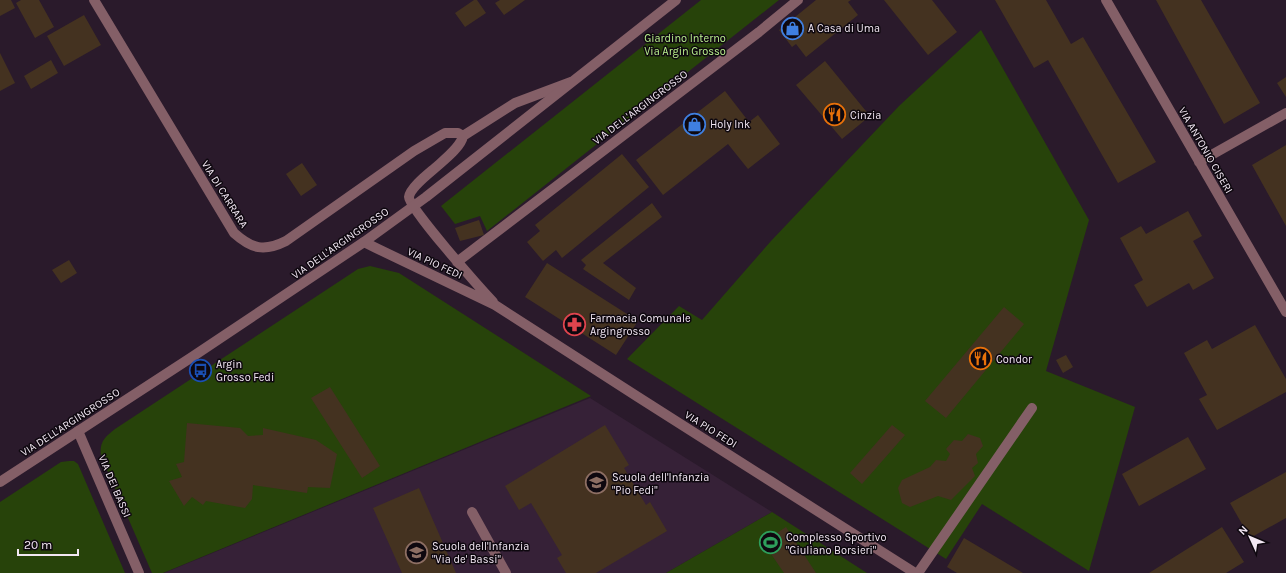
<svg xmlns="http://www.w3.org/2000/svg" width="1286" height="573" font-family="Karla,sans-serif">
<rect width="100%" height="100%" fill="#2a1a2b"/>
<path fill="#362137" d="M590,398L772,512L666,573H164Z"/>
<path fill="#27430a" d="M701,0H779L487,231L480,216L455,224L441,206Z
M981,30L1089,220L1046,371L1135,407L1089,571L982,504L946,559L627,359L679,306L702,320L771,241L899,106Z
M370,266L399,273L591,396L163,573H152L101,456C99,442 105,437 115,429L358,269Z
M69,461H74L78,464L125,573H0V502L61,462Z
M772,512L867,573H666Z"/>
<path fill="#443220" d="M0,0H11L15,8L0,16Z
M21,0H39L54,27L35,38L16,3Z
M474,0H477L486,13L465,27L455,13Z
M500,0H525L504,15L495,3Z
M816,0H851L848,2L858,15L806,57L796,44L792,47L779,30Z
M884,0H932L957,32L928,55Z
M995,0H1046L1071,44L1083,37L1156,162L1118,183L1048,60L1034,68Z
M1156,0H1201L1260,103L1224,124Z
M84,15L101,45L64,66L47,36Z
M0,53L15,83L0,91Z
M51,60L58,73L31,89L24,76Z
M825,61L870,116L842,139L796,85Z
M1286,77V97L1277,83Z
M725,91L749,122L758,115L780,144L748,169L728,144L663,195L636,160Z
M1286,145V226L1252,165Z
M622,154L649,187L562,258L556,250L543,261L527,242L540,231L535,225Z
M302,163L317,185L301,196L286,174Z
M652,203L662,217L603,263L636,288L629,300L583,269L586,265L581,260Z
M1188,211L1202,236L1193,241L1214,278L1193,290L1189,283L1147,307L1134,285L1143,280L1120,238L1141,226L1146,234Z
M479,220L484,235L460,241L455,228Z
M69,260L77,273L61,283L52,270Z
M547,263L638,321L616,355L525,297Z
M1004,307L1024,324L946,418L925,401Z
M1255,325L1286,379V392L1217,430L1199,399L1207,395L1184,353L1207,340L1212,349Z
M1066,355L1073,367L1063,373L1056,360Z
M330,387L380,466L362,478L311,398Z
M187,423L240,428L248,436L263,435V428L316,440L337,454L330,488L308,487L307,493L253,485L252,499L245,508L206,501L203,505L192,497L184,506L169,481L182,477L176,464L184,462Z
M605,425L629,465L624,468L646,505L650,502L667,531L596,573H566L557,558L562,555L531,503L519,510L505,486Z
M892,425L905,435L862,484L850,473Z
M968,434L980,438L983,446L976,454L978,463L972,468L975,476L951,500L938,496L910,507L902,503L898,488L902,480L930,467L936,460L946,461L950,454L946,449L954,440L962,441Z
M1188,437L1206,469L1139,506L1122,474Z
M1286,472V518L1250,538L1230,503Z
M419,488L456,573H402L373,508Z
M786,527L816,573H784L763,542Z
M1222,527L1244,562L1226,573H1149Z
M964,538L1023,573H957L947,567Z"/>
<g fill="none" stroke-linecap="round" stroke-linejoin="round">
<path stroke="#845f67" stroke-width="10" d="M472,512L506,573
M918,573L1032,408"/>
<path stroke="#845f67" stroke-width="10" d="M94,0L234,233C252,249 264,252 286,241L414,151L438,137L445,133H458L463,136
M1106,0L1286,312
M1199,162L1286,113
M364,242L376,248L495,305L638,397L915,573
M457,262L759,32L798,0
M493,302C481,289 408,207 409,197C410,188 428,174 435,168C444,160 461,147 463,136L515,103L571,82
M78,431L139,573"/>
<path stroke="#845f67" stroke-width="10" d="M0,482L192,357L364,242L426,197L676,0"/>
</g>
<defs>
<symbol id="shop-ring" viewBox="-11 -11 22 22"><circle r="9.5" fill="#0e080f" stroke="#3f7fe0" stroke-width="1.5"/><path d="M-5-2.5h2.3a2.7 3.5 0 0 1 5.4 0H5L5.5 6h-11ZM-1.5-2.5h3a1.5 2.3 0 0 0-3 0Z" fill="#3f7fe0"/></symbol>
<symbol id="restaurant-ring" viewBox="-11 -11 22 22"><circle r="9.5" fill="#0e080f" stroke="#e8710a" stroke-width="1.5"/><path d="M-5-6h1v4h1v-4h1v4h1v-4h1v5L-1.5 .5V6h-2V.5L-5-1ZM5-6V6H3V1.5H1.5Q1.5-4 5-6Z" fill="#e8710a"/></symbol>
<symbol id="pharmacy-ring" viewBox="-11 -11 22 22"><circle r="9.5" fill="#0e080f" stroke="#e0444e" stroke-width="1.5"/><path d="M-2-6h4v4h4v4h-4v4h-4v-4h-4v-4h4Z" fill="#e0444e"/></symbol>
<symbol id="bus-ring" viewBox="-11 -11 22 22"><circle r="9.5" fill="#0e080f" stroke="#1a4fb4" stroke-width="1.5"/><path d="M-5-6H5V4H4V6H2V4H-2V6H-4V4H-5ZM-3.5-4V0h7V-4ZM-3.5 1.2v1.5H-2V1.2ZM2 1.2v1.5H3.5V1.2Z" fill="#1a4fb4"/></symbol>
<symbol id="school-ring" viewBox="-11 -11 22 22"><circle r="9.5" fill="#0e080f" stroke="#8d6e63" stroke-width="1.5"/><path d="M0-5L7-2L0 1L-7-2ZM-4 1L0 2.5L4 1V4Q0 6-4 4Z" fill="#8d6e63"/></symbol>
<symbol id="stadium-ring" viewBox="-11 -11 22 22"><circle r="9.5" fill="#0e080f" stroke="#2e9e5b" stroke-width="1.5"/><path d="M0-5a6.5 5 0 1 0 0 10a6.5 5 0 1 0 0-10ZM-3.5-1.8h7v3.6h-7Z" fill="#2e9e5b"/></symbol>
</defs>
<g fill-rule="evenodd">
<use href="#shop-ring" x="780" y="16" width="25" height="25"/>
<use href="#restaurant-ring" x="822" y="102" width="25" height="25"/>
<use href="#shop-ring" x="682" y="112" width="25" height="25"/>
<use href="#pharmacy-ring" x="562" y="312" width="25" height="25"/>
<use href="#restaurant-ring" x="968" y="346" width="25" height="25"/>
<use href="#bus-ring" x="188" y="358" width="25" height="25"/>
<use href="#school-ring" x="584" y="470" width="25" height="25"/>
<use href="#stadium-ring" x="758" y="530" width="25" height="25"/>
<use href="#school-ring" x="404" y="540" width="25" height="25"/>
</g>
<g text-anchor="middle" stroke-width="3" stroke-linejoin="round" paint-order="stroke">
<g font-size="11" fill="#f2e7f3" stroke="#0e080f" text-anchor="start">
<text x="808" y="32">A Casa di Uma</text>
<text x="850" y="119">Cinzia</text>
<text x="710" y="128">Holy Ink</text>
<text x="590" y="322">Farmacia Comunale<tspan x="590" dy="13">Argingrosso</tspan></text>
<text x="996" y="363">Condor</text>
<text x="216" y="368">Argin<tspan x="216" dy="13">Grosso Fedi</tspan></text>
<text x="612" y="481">Scuola dell'Infanzia<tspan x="612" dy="13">"Pio Fedi"</tspan></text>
<text x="786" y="541">Complesso Sportivo<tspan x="786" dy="13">"Giuliano Borsieri"</tspan></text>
<text x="432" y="550">Scuola dell'Infanzia<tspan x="432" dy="13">"Via de' Bassi"</tspan></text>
</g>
<g font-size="11" fill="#bbf28f" stroke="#0e080f">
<text x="685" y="42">Giardino Interno<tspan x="685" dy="13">Via Argin Grosso</tspan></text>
</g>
<g font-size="11" fill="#f2e7f3" stroke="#0e080f">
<text transform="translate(640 107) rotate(-37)" y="4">VIA DELL'ARGINGROSSO</text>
<text transform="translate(1206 150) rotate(60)" y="4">VIA ANTONIO CISERI</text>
<text transform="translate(225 194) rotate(58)" y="4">VIA DI CARRARA</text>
<text transform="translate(340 243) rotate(-35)" y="4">VIA DELL'ARGINGROSSO</text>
<text transform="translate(435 263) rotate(25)" y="4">VIA PIO FEDI</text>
<text transform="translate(70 422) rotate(-33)" y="4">VIA DELL'ARGINGROSSO</text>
<text transform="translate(711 429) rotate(32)" y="4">VIA PIO FEDI</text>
<text transform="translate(115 486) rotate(67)" y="4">VIA DEI BASSI</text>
</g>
</g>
<g transform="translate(1250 537) rotate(314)" stroke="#0e080f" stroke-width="3" paint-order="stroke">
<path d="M0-3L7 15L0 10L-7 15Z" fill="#f2e7f3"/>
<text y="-6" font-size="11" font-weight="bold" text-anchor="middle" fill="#f2e7f3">N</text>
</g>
<path d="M18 549v6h60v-6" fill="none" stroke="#f2e7f3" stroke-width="2"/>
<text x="24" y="549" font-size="12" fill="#f2e7f3" stroke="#0e080f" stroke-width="3" paint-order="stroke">20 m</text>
</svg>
